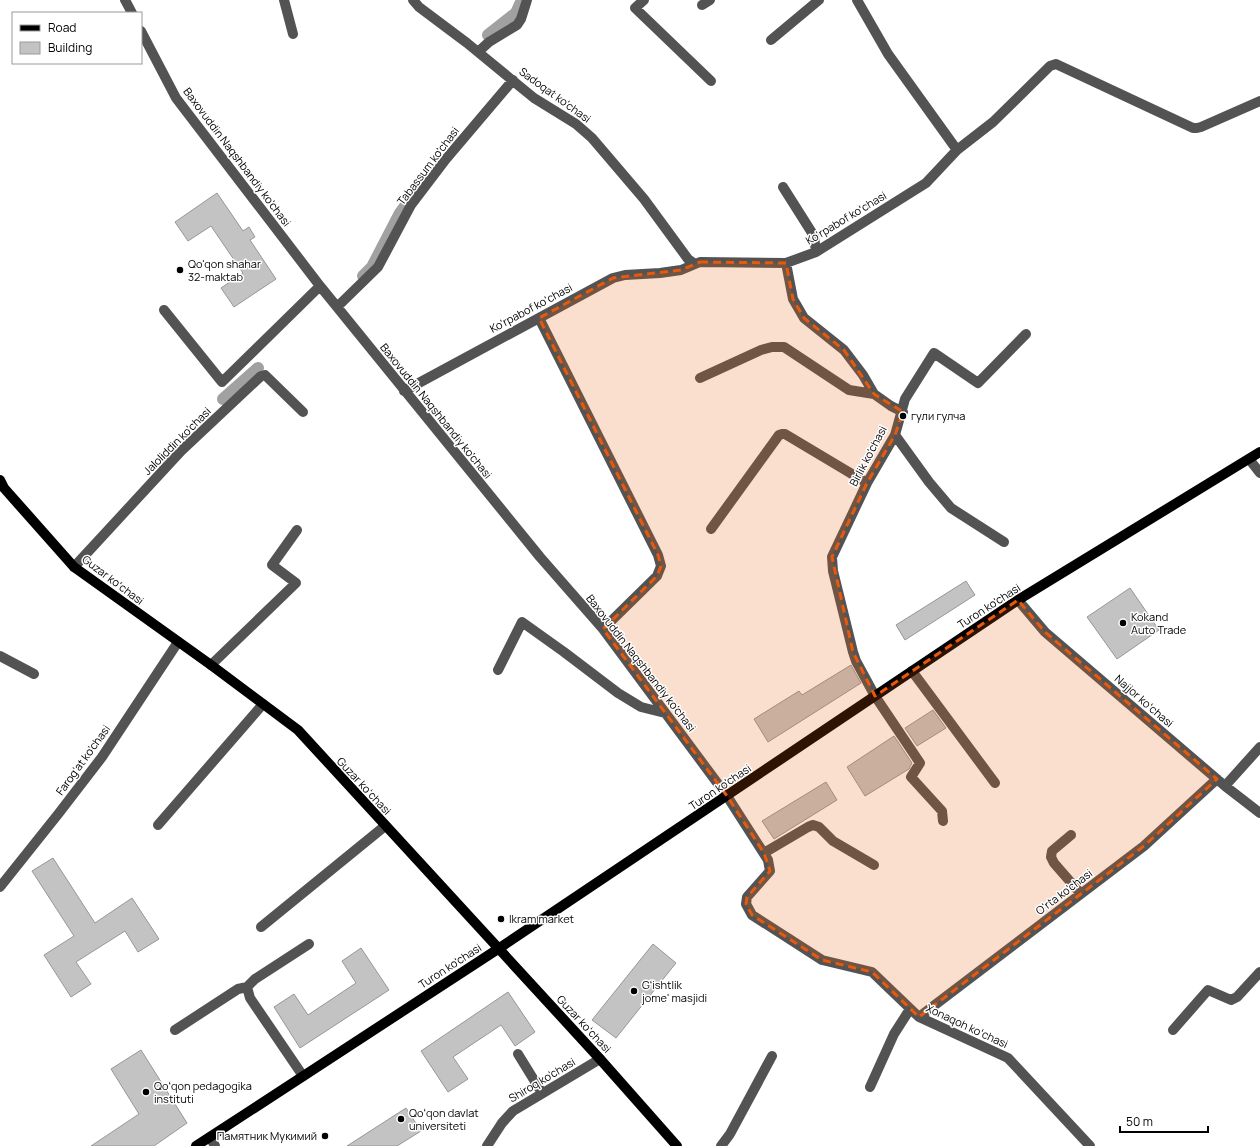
<svg xmlns="http://www.w3.org/2000/svg" width="1260" height="1146" font-family="Manrope,sans-serif">
<rect width="100%" height="100%" fill="#fff"/>
<g fill="none" stroke-linecap="round" stroke-linejoin="round">
<path stroke="#a1a1a1" stroke-width="12" d="M488,35L516,13L522,0
M363,276L372,267L400,213L414,194
M223,399L258,368"/>
</g>
<path fill="#c3c3c3" stroke="#979797" d="M217,193L243,231L249,227L255,237L250,240L276,279L234,307L221,288L243,273L211,226L188,241L175,222Z
M966,581L975,595L905,640L896,625Z
M1130,588L1159,630L1117,659L1087,617Z
M851,665L861,683L768,742L754,719L799,691L802,695Z
M933,710L946,728L917,746L905,728Z
M894,736L912,763L909,769L865,796L847,767Z
M826,782L837,800L774,839L762,821Z
M53,858L95,923L132,898L159,939L138,952L125,931L76,962L91,984L71,997L44,955L74,936L32,871Z
M653,944L676,963L616,1038L592,1020Z
M361,948L389,990L300,1048L274,1007L294,994L308,1015L356,983L342,961Z
M508,992L535,1032L515,1046L501,1025L453,1057L468,1079L448,1092L421,1051Z
M141,1050L187,1123L154,1146H91L139,1114L111,1069Z
M406,1108L421,1131L397,1146H347Z"/>
<g fill="none" stroke-linecap="round" stroke-linejoin="round">
<path stroke="#535353" stroke-width="10" d="M125,0L132,13
M284,0L293,34
M413,0L419,7L467,43L534,98L576,124L592,138L644,199L688,259L695,264
M644,0L635,8L711,81
M857,0L888,54L957,150
M702,5L710,0
M141,31L176,98L320,286L540,557L603,629L727,796L768,860L770,871L747,897L746,904L752,915L822,960L872,972L919,1017L1008,1058L1090,1146
M771,40L819,0
M478,52L489,42L517,25L521,19L527,0
M783,187L814,236L816,252
M786,263L793,299L804,318L844,350L863,375L874,394L891,406L903,412
M337,307L378,267L411,205L446,159L513,80
M164,310L222,382L320,286
M539,318L658,555L661,566L657,576L603,629
M700,378L761,350L772,347H784L849,390L874,394
M404,391L613,278L625,275L660,273L681,270L700,262L786,263L816,252L926,183L957,150L993,122L1050,66L1056,64L1193,128H1197L1201,127L1260,101
M895,435L929,482L951,508L1004,542
M1249,459L1260,473
M711,529L779,435L782,434H785L867,483
M74,567L181,451L261,376L265,375L303,412
M1018,600L1045,632L1225,786L1260,813
M0,656L34,674
M211,665L296,583L272,565L297,530
M498,670L522,622L564,652L618,693L641,707L665,713
M912,671L995,783
M1225,786L1260,747
M943,821L942,811L911,777L920,763L875,696L856,661L853,652L833,571L832,557L867,483L895,435L905,399L934,353L978,383L1026,334
M158,825L263,704
M1071,835L1052,851L1051,857L1054,863L1081,894
M764,853L808,827L813,825L819,827L833,841L874,865
M0,887L59,813L102,757L178,642
M261,927L385,826
M919,1017L1144,846L1217,779
M175,1030L238,989L247,987
M1173,1030L1208,990L1231,1000L1237,997L1260,972
M518,1054L542,1093
M303,1076L250,998L247,987L255,979L309,944
M870,1087L894,1034L910,1009
M210,1137L215,1146
M487,1146L502,1123L513,1111L600,1059
M721,1146L730,1134L772,1056"/>
<path stroke="#000" stroke-width="10" d="M0,480L4,488L74,567L211,665L298,730L600,1059L677,1146
M196,1146L498,949L1018,600L1260,452"/>
</g>
<path fill="#e8590c" fill-opacity="0.2" stroke="#e8590c" stroke-width="3" stroke-dasharray="8 5" stroke-linejoin="round" d="M700,262L786,263L793,299L804,318L844,350L874,394L903,412L895,435L867,483L832,557L853,652L875,696L1018,600L1045,632L1217,779L1144,846L919,1017L872,972L822,960L752,915L746,904L747,897L770,871L764,853L727,796L603,629L657,576L661,566L658,555L539,318L613,278L681,270Z"/>
<g fill="#000" stroke="#fff" stroke-width="1.5">
<circle cx="180" cy="270" r="4"/>
<circle cx="903" cy="416" r="4"/>
<circle cx="1123" cy="623" r="4"/>
<circle cx="501" cy="919" r="4"/>
<circle cx="634" cy="991" r="4"/>
<circle cx="146" cy="1092" r="4"/>
<circle cx="401" cy="1119" r="4"/>
<circle cx="325" cy="1136" r="4"/>
</g>
<g text-anchor="middle" stroke-width="3" stroke-linejoin="round" paint-order="stroke">
<g font-size="11" fill="#000" stroke="#fff">
<text transform="translate(555 95) rotate(36)" y="4">Sadoqat ko'chasi</text>
<text transform="translate(237 157) rotate(53)" y="4">Baxovuddin Naqshbandiy ko'chasi</text>
<text transform="translate(428 166) rotate(-53)" y="4">Tabassum ko'chasi</text>
<text transform="translate(846 218) rotate(-31)" y="4">Ko'rpabof koʻchasi</text>
<text transform="translate(531 308) rotate(-28)" y="4">Ko'rpabof koʻchasi</text>
<text transform="translate(436 411) rotate(51)" y="4">Baxovuddin Naqshbandiy ko'chasi</text>
<text transform="translate(177 441) rotate(-45)" y="4">Jaloliddin ko'chasi</text>
<text transform="translate(868 456) rotate(-62)" y="4">Birlik ko'chasi</text>
<text transform="translate(113 580) rotate(37)" y="4">Guzar koʻchasi</text>
<text transform="translate(989 606) rotate(-33)" y="4">Turon ko'chasi</text>
<text transform="translate(641 663) rotate(52)" y="4">Baxovuddin Naqshbandiy ko'chasi</text>
<text transform="translate(1144 701) rotate(41)" y="4">Najjor koʻchasi</text>
<text transform="translate(83 760) rotate(-54)" y="4">Farog'at ko'chasi</text>
<text transform="translate(364 786) rotate(47)" y="4">Guzar koʻchasi</text>
<text transform="translate(720 787) rotate(-34)" y="4">Turon ko'chasi</text>
<text transform="translate(1064 892) rotate(-37)" y="4">O'rta ko'chasi</text>
<text transform="translate(450 966) rotate(-33)" y="4">Turon ko'chasi</text>
<text transform="translate(584 1024) rotate(47)" y="4">Guzar koʻchasi</text>
<text transform="translate(967 1026) rotate(25)" y="4">Xonaqoh koʻchasi</text>
<text transform="translate(542 1080) rotate(-31)" y="4">Shiroq ko'chasi</text>
</g>
<g font-size="11" fill="#000" stroke="#fff" text-anchor="start">
<text x="188" y="268">Qo'qon shahar<tspan x="188" dy="13">32-maktab</tspan></text>
<text x="911" y="420">гули гулча</text>
<text x="1131" y="621">Kokand<tspan x="1131" dy="13">Auto Trade</tspan></text>
<text x="509" y="923">Ikram market</text>
<text x="642" y="989">Gʻishtlik<tspan x="642" dy="13">jome' masjidi</tspan></text>
<text x="154" y="1090">Qoʻqon pedagogika<tspan x="154" dy="13">instituti</tspan></text>
<text x="409" y="1117">Qoʻqon davlat<tspan x="409" dy="13">universiteti</tspan></text>
<text x="317" y="1140" text-anchor="end">Памятник Мукимий</text>
</g>
</g>
<rect x="12" y="12" width="130" height="52" fill="#ffffff" stroke="#999999"/>
<rect x="20" y="25" width="20" height="6" fill="#000000" stroke="#999999"/>
<text x="48" y="32" font-size="12" fill="#000000">Road</text>
<rect x="20" y="42" width="20" height="12" fill="#c3c3c3" stroke="#999999"/>
<text x="48" y="52" font-size="12" fill="#000000">Building</text>
<path d="M1120 1126v6h88v-6" fill="none" stroke="#000000" stroke-width="2"/>
<text x="1126" y="1126" font-size="12" fill="#000000" stroke="#ffffff" stroke-width="3" paint-order="stroke">50 m</text>
</svg>
